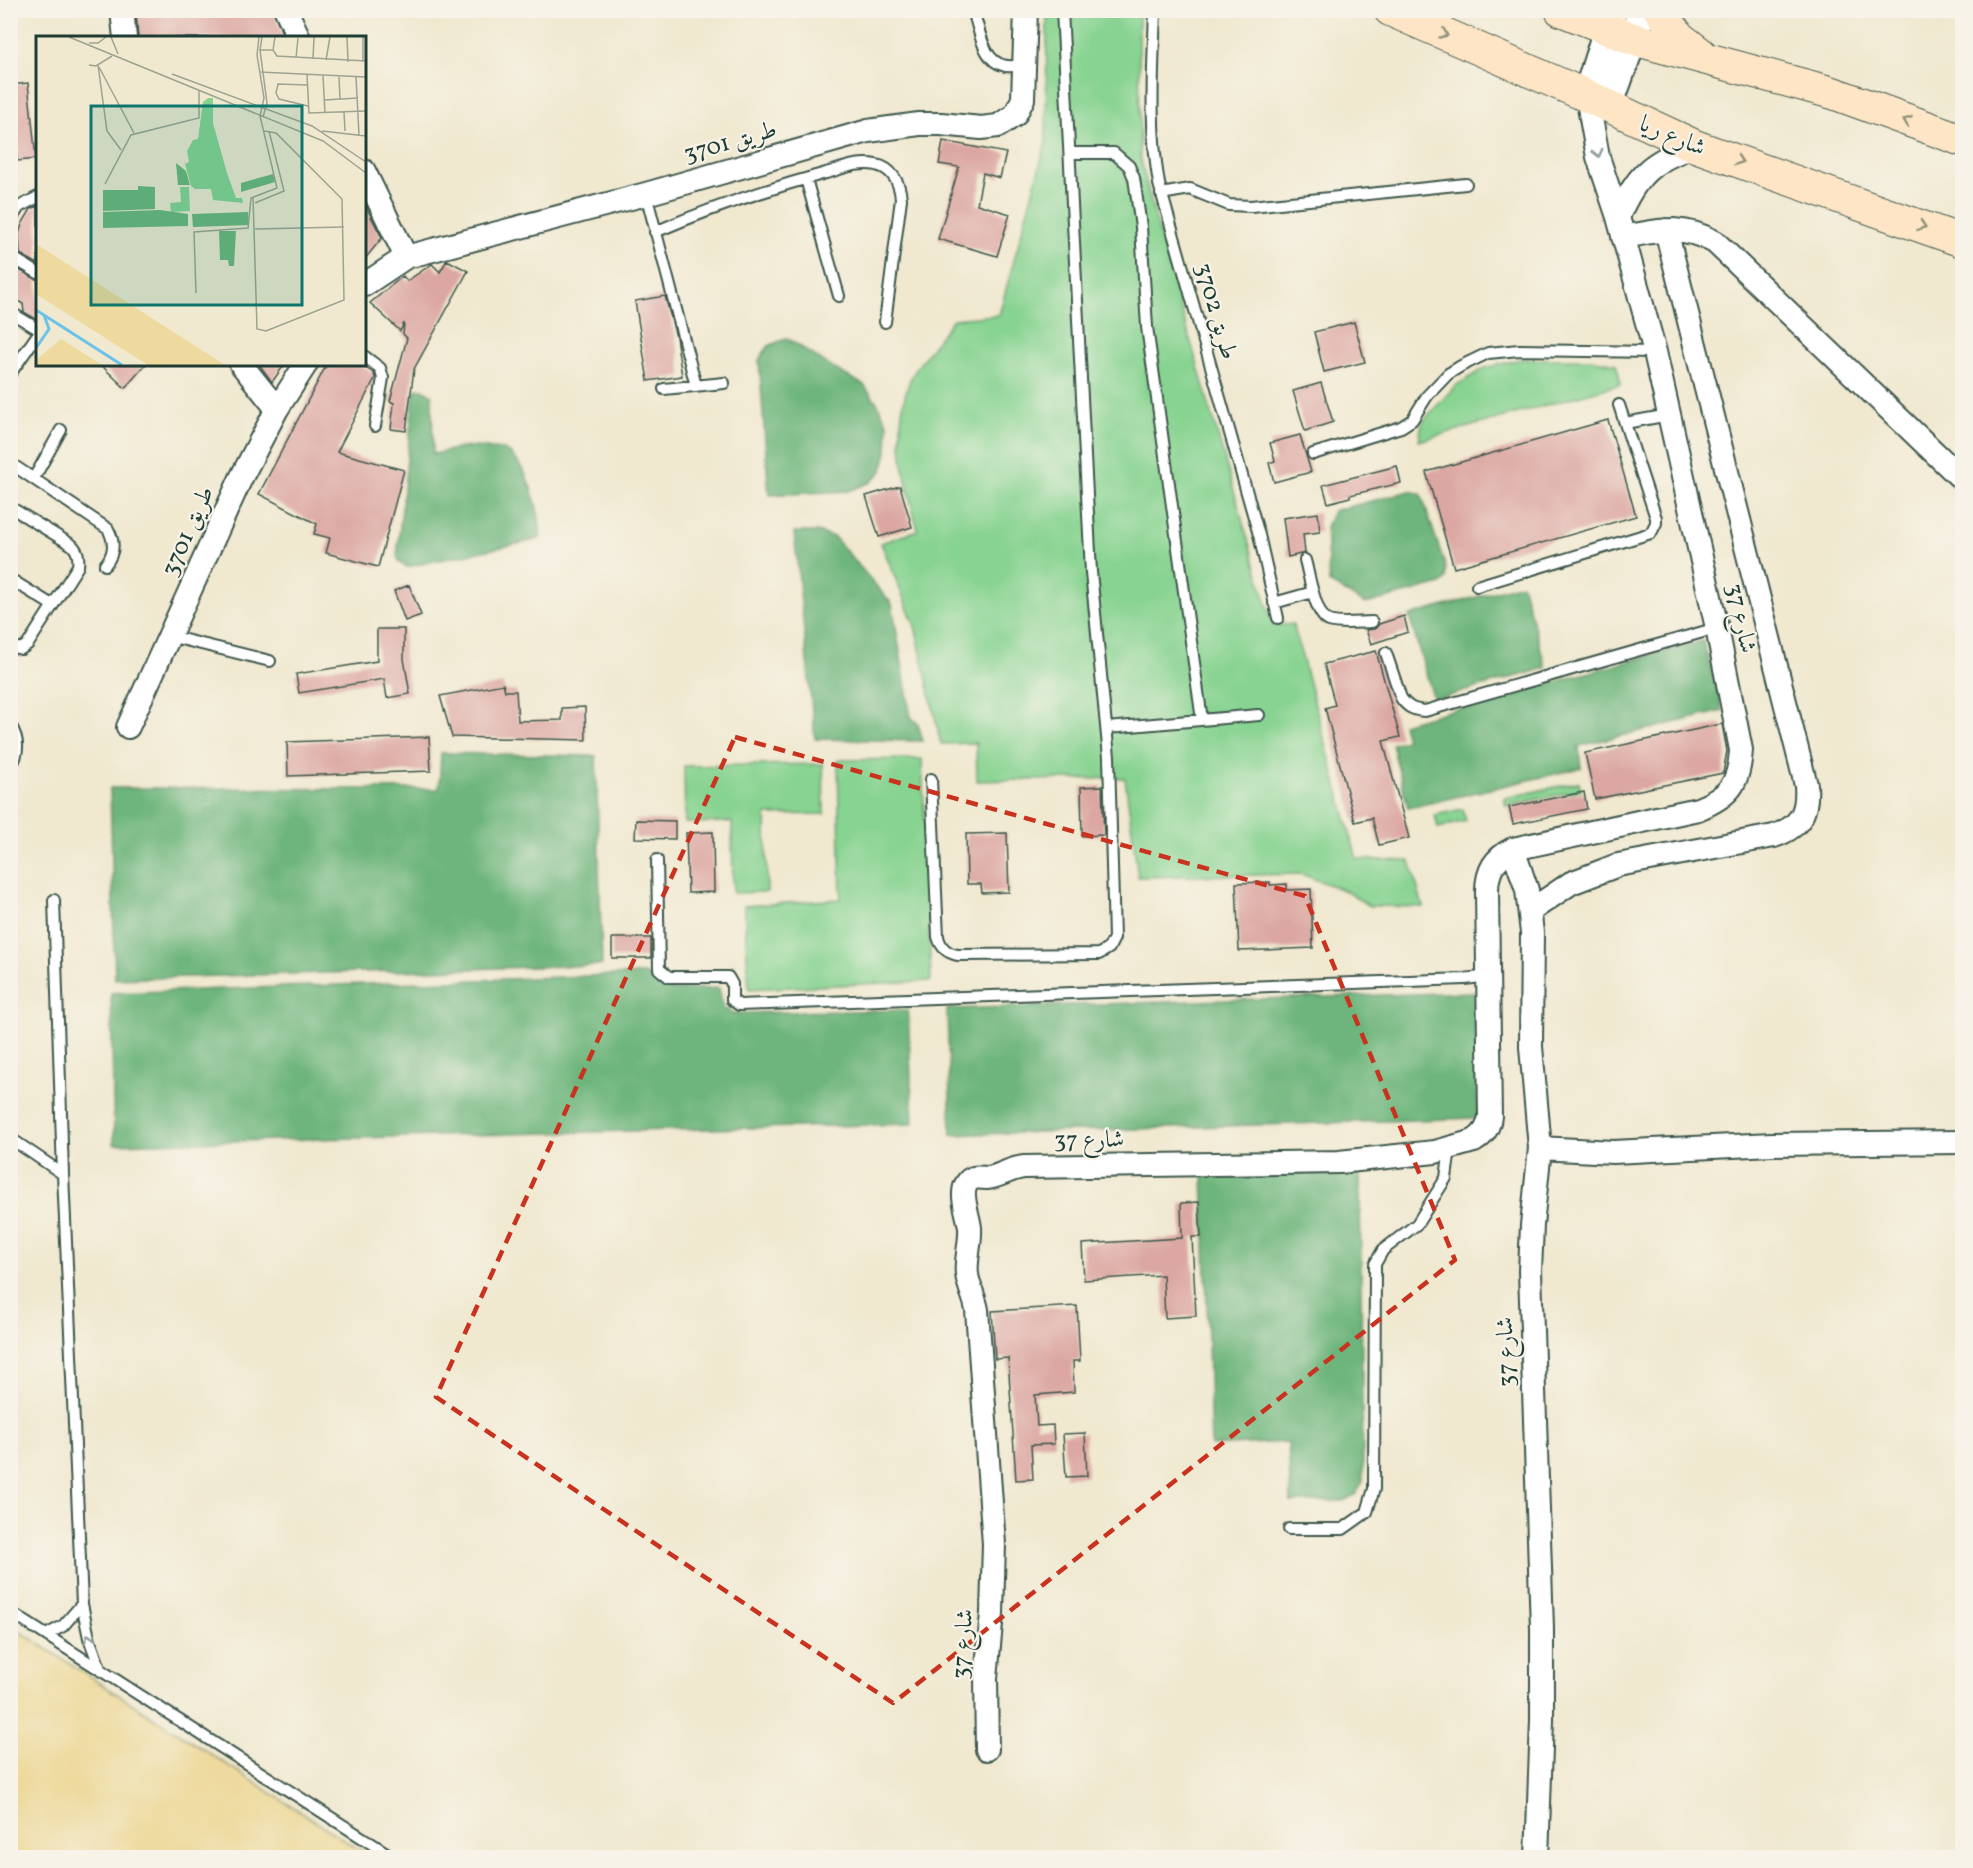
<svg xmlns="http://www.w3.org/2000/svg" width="1973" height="1868" font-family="Vollkorn,Amiri,serif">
<rect width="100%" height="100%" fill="#f7f3e8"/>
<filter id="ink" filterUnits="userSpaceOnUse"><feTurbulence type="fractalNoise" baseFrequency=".0167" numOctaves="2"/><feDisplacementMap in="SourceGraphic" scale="12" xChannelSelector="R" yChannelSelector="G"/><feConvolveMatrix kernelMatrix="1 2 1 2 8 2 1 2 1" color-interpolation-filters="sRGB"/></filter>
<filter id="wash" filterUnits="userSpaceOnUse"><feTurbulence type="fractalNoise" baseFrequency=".008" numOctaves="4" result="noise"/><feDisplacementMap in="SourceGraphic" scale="24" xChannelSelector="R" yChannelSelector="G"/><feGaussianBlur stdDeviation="1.35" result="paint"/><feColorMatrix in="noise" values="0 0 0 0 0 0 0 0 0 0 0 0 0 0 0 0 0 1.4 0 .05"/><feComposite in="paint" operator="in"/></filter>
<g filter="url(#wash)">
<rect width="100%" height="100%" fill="#f0e8cf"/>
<path fill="#87d391" stroke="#538862" stroke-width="1.5" d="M1047,11H1139L1140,158L1159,232L1273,626L1293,624L1357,859L1410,861L1423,907L1369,906L1346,891L1301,874L1138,877L1125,778L977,781L976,743L941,744L915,626L881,543L918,530C905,482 891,429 910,380C917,364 942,335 953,319L999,315L1046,143Z
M1521,359H1590L1616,364L1621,384L1419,441L1422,422L1455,386L1485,368Z
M922,759L931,981L749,989L744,906L841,899L838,760Z
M823,764L824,814L766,815L767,892L733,893L732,822L685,823L684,766Z
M1579,782L1581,790L1506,806L1504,798Z
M1463,809L1466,821L1438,828L1435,815Z"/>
<path fill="#6db57b" stroke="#467958" stroke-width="1.5" d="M787,338L831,367L864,385L878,404L888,425L887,452L882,471L871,482L849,491L769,495L759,360L768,346Z
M417,389H423L432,395L433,454C457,449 467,444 492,449C496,449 503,449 506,451C527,462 543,517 540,539L407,567L400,563L397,556L414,392Z
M1410,491L1421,494L1446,568V579L1441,584L1366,604L1329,583L1326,527L1333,511Z
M794,532H817L834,537L892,604L911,717L918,724L923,741L815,739Z
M1522,584L1546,668L1434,700L1409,616Z
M1703,641L1723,711L1579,746L1581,768L1408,808L1392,744L1406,740L1402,724Z
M441,753L596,756L602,965L115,979L110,788L439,789Z
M644,974L673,990L719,988L723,1007L732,1013L908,1010L913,1124L114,1144L111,993Z
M1474,992L1478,1118L951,1135L947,1009Z
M1360,1173L1363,1481L1356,1494L1344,1501L1291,1502L1288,1442L1211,1446L1203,1174Z"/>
<path fill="#eeda9e" stroke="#868c69" stroke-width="1.5" d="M10,1626H11L371,1857H11Z"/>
<g id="blocks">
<path fill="#dca7a2" d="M136,10H273L284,38H138Z
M28,83L36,159L17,161L10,85Z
M943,141L1006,153L1000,178L983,173L977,204L1010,214L997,256L938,239L959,167L939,164Z
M364,203L382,238L364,260Z
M38,206V264L20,254L19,234L22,224L31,209Z
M447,260L468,271L414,369L406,431L391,429L394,403L390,401L407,338L403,334L404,323L400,331L370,303L403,276L407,281L432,264L440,272Z
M10,265L38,280V320L24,312L23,304L10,296Z
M665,296L676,337L682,376L648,381L635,301Z
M1354,322L1365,362L1324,372L1314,332Z
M100,364H146L125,388Z
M259,364H285L272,382Z
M327,364H359L374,373L375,378L337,452L404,470L378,567L326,553L330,538L314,534L317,524L259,494Z
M1321,383L1333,422L1305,431L1293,391Z
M1608,420L1636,516L1454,568L1426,472Z
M1300,435L1311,472L1274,482L1269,463L1275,461L1270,443Z
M1397,466L1401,483L1350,495V497L1328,503L1323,485Z
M900,486L912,527L879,537L866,496Z
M1318,513L1320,532L1303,534L1305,553L1288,557L1283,518Z
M409,585L421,615L405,621L394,591Z
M1404,616L1408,632L1371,644L1366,630L1375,629L1379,624Z
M377,629H404V659L410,694L387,698L384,679L299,693L296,674L377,661Z
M1376,651L1400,737L1383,741L1409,838L1379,845L1372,818L1355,822L1325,708L1335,705L1324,664Z
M503,684L505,691H516L518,721L562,720V708L585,707L586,740L452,737L440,696Z
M1722,724L1727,751L1723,773L1595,799L1585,753Z
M429,737L431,771L288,776L287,742Z
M1102,786L1104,835L1082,836L1081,787Z
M1584,792L1587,809L1513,824L1509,807Z
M636,820L675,821V839L635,838Z
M713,832L714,892L688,893L686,833Z
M1007,833L1009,892L982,893L981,884H967L966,834Z
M1270,882V885L1287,884V890L1311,889L1313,948L1239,951L1236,883Z
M612,938H651V958H612Z
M1199,1202L1201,1237H1192L1196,1316L1165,1318L1163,1275L1084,1280L1082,1244L1182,1238L1181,1203Z
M1077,1306L1080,1361H1073L1074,1392L1035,1395L1037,1426L1053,1425L1054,1444L1031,1445L1033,1479L1016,1480L1008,1358L995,1359L992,1311Z
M1085,1433L1087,1476L1066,1477L1063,1434Z"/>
</g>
</g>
<g filter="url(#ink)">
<use href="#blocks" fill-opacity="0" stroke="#3e574b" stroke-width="1.5"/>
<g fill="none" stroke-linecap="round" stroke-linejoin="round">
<defs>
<path id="service" d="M973,10C982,39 985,76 1024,64
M1155,10C1153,69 1149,126 1159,184L1259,535L1278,618
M1070,153H1114L1129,166L1134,178L1141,227L1147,327L1202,720
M806,179L839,296
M646,194L696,386
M1161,194L1190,189L1229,205L1251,206L1466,184
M10,221L19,207L38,197
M655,232C711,208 767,189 826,173C841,169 859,161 876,165C892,168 900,183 901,199L885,322
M10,256L38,273
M10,312L38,329
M364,356L380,368L383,378L375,426
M10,374L38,334
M664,389L724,383
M1625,423L1669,415
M1313,454L1401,427L1412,420L1427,396L1448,374L1461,366L1488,353L1519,350L1655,352
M10,463L108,529C115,542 115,553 105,565
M34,478L61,430
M10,507L72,545C78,551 79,557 78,566L28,644L21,649L10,646
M1305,560C1309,574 1315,616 1329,621C1341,625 1359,622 1372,622
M10,579L52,605
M1477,586L1651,533L1656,523V518L1619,405
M1274,603L1313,592
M169,636L270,661
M1386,653L1401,698C1407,707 1413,710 1425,711L1717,628
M10,725C20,740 19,754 10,768
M1107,728L1259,715
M931,779L938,937C941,948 947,953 958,955L1099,954L1109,948L1114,938L1109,757L1091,572L1062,10
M657,860L659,969L669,977H728L732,984V1000L739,1005L1465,979L1489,976
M54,900L63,1174L82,1604L89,1638L101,1671
M10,1138L63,1174
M1289,1529H1343L1367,1512L1374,1489L1375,1264L1383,1250L1417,1224L1446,1178L1450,1148
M10,1612L394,1858
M46,1635L63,1626L82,1604"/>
<path id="minor" d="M122,10L125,38
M286,10L299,38
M364,171L406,257
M1618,217C1636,175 1652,160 1695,146
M1623,237C1660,231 1680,223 1715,242L1962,479
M364,285L406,257L646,194L868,131L919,124H941L981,128L998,126L1015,115L1023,99L1026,10
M241,364L277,409
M128,727L241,478L277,409L306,364
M1513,849L1527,890L1532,933L1531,1047L1540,1148L1532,1225L1530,1271L1542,1628V1720L1537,1858
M1530,911L1571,883L1618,865L1774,836C1800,827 1808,813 1806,785L1666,230
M1540,1148L1613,1152L1772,1144L1962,1142
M987,1749L986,1678L992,1613L994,1544L977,1310C975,1298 968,1285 967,1274C965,1262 971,1243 970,1228C969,1216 959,1194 967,1183C972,1175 981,1178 988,1178C1001,1176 1011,1168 1024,1167L1339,1162L1435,1152L1474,1141C1484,1135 1489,1127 1490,1116L1487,891C1487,870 1495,858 1513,849L1698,809C1730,796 1739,784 1741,750L1717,628L1655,352L1618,217L1598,157L1587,96"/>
<path id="tertiary" d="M1587,96L1608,29L1612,10
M1608,106L1643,10"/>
<path id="secondary" d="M1390,10L1587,96L1695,146L1962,241
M1561,10L1633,39L1833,93L1962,140
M1660,10L1679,37L1701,54"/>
</defs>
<use href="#service" stroke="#3e574b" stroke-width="14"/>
<use href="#minor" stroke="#3e574b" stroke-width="26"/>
<use href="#tertiary" stroke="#3e574b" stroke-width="32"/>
<use href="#secondary" stroke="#3e574b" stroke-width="34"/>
<use href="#service" stroke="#fff" stroke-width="10"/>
<use href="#minor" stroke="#fff" stroke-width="22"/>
<use href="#tertiary" stroke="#fff" stroke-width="28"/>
<use href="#secondary" stroke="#fde5c5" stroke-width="32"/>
</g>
<defs><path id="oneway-chevron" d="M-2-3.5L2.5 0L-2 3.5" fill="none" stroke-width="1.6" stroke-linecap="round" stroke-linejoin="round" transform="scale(1.5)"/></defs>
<g stroke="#8e917c">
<use href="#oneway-chevron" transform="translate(1444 34) rotate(23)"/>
<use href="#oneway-chevron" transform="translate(1907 121) rotate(-160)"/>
<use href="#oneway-chevron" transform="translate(1739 161) rotate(19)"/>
<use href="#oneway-chevron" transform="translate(1922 226) rotate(19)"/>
</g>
<g stroke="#8f9e9a">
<use href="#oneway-chevron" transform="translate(1598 153) rotate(76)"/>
<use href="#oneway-chevron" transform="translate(89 1638) rotate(-106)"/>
</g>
</g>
<path fill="none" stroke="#c8321e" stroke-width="4.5" stroke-dasharray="12 8" stroke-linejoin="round" d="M735,737L1305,896L1455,1260L893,1703L436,1397Z"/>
<g text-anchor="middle" stroke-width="4.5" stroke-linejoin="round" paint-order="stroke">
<g font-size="24" fill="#1f3d34" stroke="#f7f3e8">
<text transform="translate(1673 135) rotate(23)" y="8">شارع ريا</text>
<text transform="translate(730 141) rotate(-16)" y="8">طريق 3701</text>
<text transform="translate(1217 311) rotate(74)" y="8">طريق 3702</text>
<text transform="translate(187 531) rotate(-66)" y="8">طريق 3701</text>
<text transform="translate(1742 618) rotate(78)" y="8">شارع 37</text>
<text transform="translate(1089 1139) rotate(-1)" y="8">شارع 37</text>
<text transform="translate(1505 1352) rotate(-92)" y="8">شارع 37</text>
<text transform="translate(962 1644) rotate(-86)" y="8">شارع 37</text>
</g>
</g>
<g transform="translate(36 36)">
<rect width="330" height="330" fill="#f0e8cf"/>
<path d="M172,62H177V87L191,137L200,162H206L207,167L177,164L175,153H159L155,150L149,128L153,126L151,115L157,104L162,103L167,66ZM144,151H153L154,175L135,176L134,167L145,166Z" fill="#87d391"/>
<path d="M140,127L150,135L154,149H142ZM237,138L239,146L205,156V147ZM102,150L119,151V173L67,175V154H102ZM124,174L152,178V190L67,192V176ZM212,176L213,189L157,191L156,178ZM183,195H200L198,230H193L192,224H184Z" fill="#6db57b"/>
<path d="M0,208L189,329H112L0,258ZM25,303L66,329H0V324Z" fill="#eeda9e"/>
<path fill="none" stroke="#6cc3e9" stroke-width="3" d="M0,274L86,329M0,312L13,293L8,279"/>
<path fill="none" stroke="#9ca491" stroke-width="1.5" d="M33,1L287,105L330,137M75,1L82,18M226,1L224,14L231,67L227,81M311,1L312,26M327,1V25M53,7H62L70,1M224,14H237L239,1M237,14L241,20L330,25M260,22L262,2M277,23L278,1M290,24L294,1M53,29L60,30L76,20M62,29L71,95L85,114M63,31L98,97M223,36L330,41M136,38L276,90L330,126M271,39L273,77L330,75M287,40L289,77M303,41L304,63M320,41L323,99M271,49L242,48L240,57L243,63L272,70M288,64L322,62M308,76L309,95M286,95L330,100M69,148L95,99L163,82V54M217,161L221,293L230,295L308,264L306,163L240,97L228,95M219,167L248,155L233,95M219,193L308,191M160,257L158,196L212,192L215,162L241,152L224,80L228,62L221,19L223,1"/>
<path fill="#0f766e" fill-opacity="0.15" stroke="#0f766e" stroke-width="3" d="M55,70H266V269H55Z"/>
<rect width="330" height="330" fill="none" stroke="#1f3d34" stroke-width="3"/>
</g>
<rect width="1973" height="1868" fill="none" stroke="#f7f3e8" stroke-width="36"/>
</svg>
